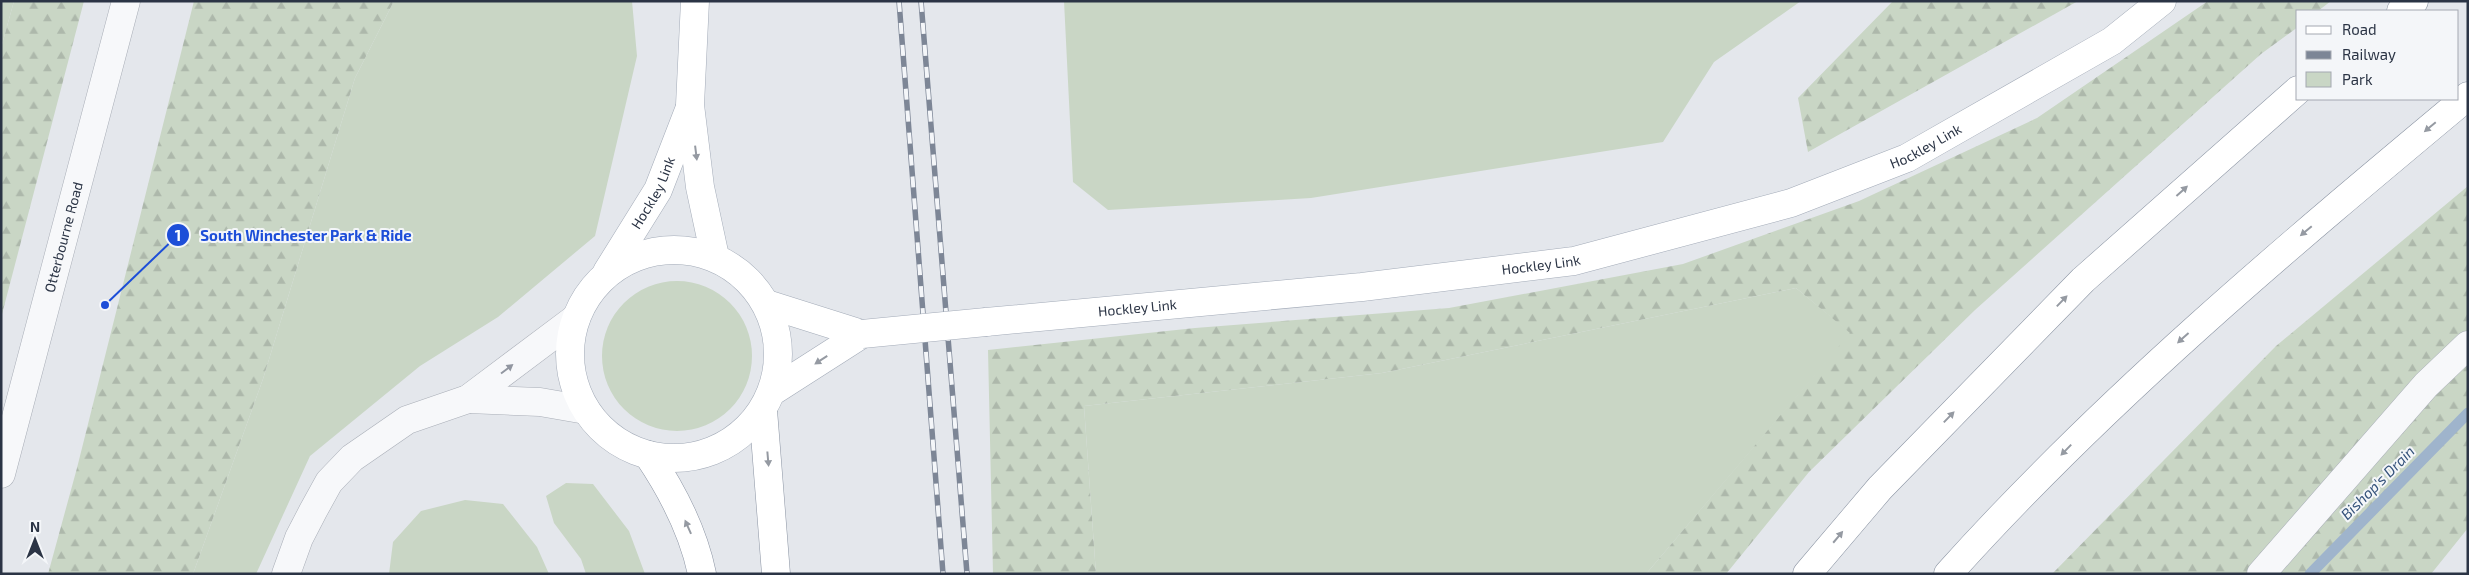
<svg xmlns="http://www.w3.org/2000/svg" width="2469" height="575" font-family="'Exo 2',sans-serif">
<defs>
<pattern id="forest-firs" width="22" height="20" patternUnits="userSpaceOnUse" patternTransform="scale(1.25)"><rect width="22" height="20" fill="#c9d6c5"/><path d="M5 1l3.5 6h-7zM16 11l3.5 6h-7z" fill="#adb8ab"/></pattern>
</defs>
<rect width="100%" height="100%" fill="#e4e7ec"/>
<path fill="#c9d6c5" d="M1,1H14L1,48Z
M394,1H632L637,56L595,236L498,317L420,366L310,456L256,574H193L263,379L355,78Z
M1064,1H1801L1714,62L1663,142L1311,198L1108,210L1073,182Z
M602 356a75 75 0 1 1 150 0a75 75 0 1 1-150 0Z
M1796,288L1851,333L1646,574H1096L1084,406L1382,373Z
M566,483L593,484L629,531L645,574H586L581,559L554,523L546,496Z
M465,500L503,504L537,547L549,574H389L393,542L421,511Z"/>
<path fill="url(#forest-firs)" d="M14,1H84L1,318V48Z
M194,1H394L355,78L263,379L193,574H48L77,468Z
M1893,1H2078L1808,152L1798,98Z
M2208,1H2331L2318,11H2298V27L2261,54L1975,310L1809,472L1726,574H1646L1850,333L1796,288L1382,373L1084,406L1096,574H993L988,350L1195,328L1449,308L1683,264L1859,201L2037,118Z
M2468,186V528L2431,574H2052L2276,346Z"/>
<g fill="none" stroke-linecap="round" stroke-linejoin="round">
<path stroke="#9fb4cc" stroke-width="11" d="M2310,574L2468,413"/>
<defs>
<g id="minor">
<path d="M468,399L540,402L586,410"/>
<path id="s1" d="M1,474L126,1"/>
<path d="M286,574L299,538L313,511L329,482L352,458L407,420L468,399L576,318"/>
<path d="M2261,574L2426,385L2468,345"/>
</g>
<g id="major">
<path d="M695,1L690,105L700,187L715,257"/>
<circle cx="674" cy="354" r="104"/>
<path id="s2" d="M607,272L658,190L689,110"/>
<path d="M767,304L862,334"/>
<path id="s3" d="M986,322L1362,287L1574,261L1791,203L1907,158L2112,41L2162,1"/>
<path d="M773,391L862,334"/>
</g>
<path id="highway" d="M2401,11L2414,1
M763,410L776,574
M648,455C673,492 693,530 702,574
M1807,574L1880,488L2083,280L2298,90
M1948,574C2106,398 2287,247 2468,96"/>
</defs>
<use href="#minor" stroke="#a9aeb7" stroke-width="29"/>
<use href="#major" stroke="#a3abb8" stroke-width="29"/>
<use href="#highway" stroke="#8b94a3" stroke-width="29"/>
<use href="#minor" stroke="#f7f8fa" stroke-width="28"/>
<use href="#major" stroke="#fff" stroke-width="28"/>
<use href="#highway" stroke="#fff" stroke-width="28"/>
<defs>
<path id="rail" d="M899,1L943,574
M921,1L967,574"/>
</defs>
<use href="#rail" stroke="#7d8696" stroke-width="5.5"/>
<use href="#rail" stroke="#f4f6f9" stroke-width="4" stroke-dasharray="11" stroke-linecap="butt"/>
<defs>
<path id="major-bridge" d="M862,334L986,322"/>
</defs>
<use href="#major-bridge" stroke="#a3abb8" stroke-width="29" stroke-linecap="butt"/>
<use href="#major-bridge" stroke="#fff" stroke-width="28"/>
</g>
<defs><path id="oneway-solid" d="M-6-.8H1V-3.2L6.5 0L1 3.2V.8H-6Z" transform="scale(1.25)"/></defs>
<g fill="#959aa2">
<use href="#oneway-solid" transform="translate(2430 127) rotate(140)"/>
<use href="#oneway-solid" transform="translate(696 153) rotate(83)"/>
<use href="#oneway-solid" transform="translate(2182 191) rotate(-42)"/>
<use href="#oneway-solid" transform="translate(2306 231) rotate(140)"/>
<use href="#oneway-solid" transform="translate(2062 301) rotate(-46)"/>
<use href="#oneway-solid" transform="translate(2183 338) rotate(138)"/>
<use href="#oneway-solid" transform="translate(821 360) rotate(147)"/>
<use href="#oneway-solid" transform="translate(1949 417) rotate(-46)"/>
<use href="#oneway-solid" transform="translate(2066 450) rotate(134)"/>
<use href="#oneway-solid" transform="translate(768 459) rotate(85)"/>
<use href="#oneway-solid" transform="translate(688 527) rotate(-114)"/>
<use href="#oneway-solid" transform="translate(1838 537) rotate(-50)"/>
</g>
<use fill="#9196a0" href="#oneway-solid" transform="translate(507 369) rotate(-37)"/>
<g text-anchor="middle" stroke-width="4" stroke-linejoin="round" paint-order="stroke">
<g font-size="14" fill="#2b3445" stroke="#f4f6f9">
<text dy="5" stroke="none"><textPath href="#s3" startOffset="962">Hockley Link</textPath></text>
<text dy="5" stroke="none"><textPath href="#s2" startOffset="92">Hockley Link</textPath></text>
<text dy="5" stroke="none"><textPath href="#s1" startOffset="245">Otterbourne Road</textPath></text>
<text dy="5" stroke="none"><textPath href="#s3" startOffset="558">Hockley Link</textPath></text>
<text dy="5" stroke="none"><textPath href="#s3" startOffset="152">Hockley Link</textPath></text>
</g>
<g font-size="15" font-style="italic" fill="#34527a" stroke="#f4f6f9">
<text transform="translate(2378 483) rotate(-45)" y="5">Bishop's Drain</text>
</g>
</g>
<path fill="none" stroke="#1d4ed8" stroke-width="2" d="M105 305L178 235"/>
<g fill="#1d4ed8" stroke="#f4f6f9" stroke-width="2">
<circle cx="105" cy="305" r="5"/>
<circle cx="178" cy="235" r="12"/>
</g>
<g font-size="15" text-anchor="middle" font-weight="bold" fill="#fff">
<text x="178" y="241">1</text>
</g>
<g font-size="15" text-anchor="middle" font-weight="bold" fill="#1d4ed8" stroke="#f4f6f9" stroke-width="4" stroke-linejoin="round" paint-order="stroke">
<text x="306" y="241">South Winchester Park &amp; Ride</text>
</g>
<rect width="2469" height="575" fill="none" stroke="#2b3445" stroke-width="5"/>
<rect x="2296" y="10" width="162" height="90" fill="#f4f6f9" stroke="#a4a8b1"/>
<rect x="2306" y="26" width="25" height="8" fill="#ffffff" stroke="#a4a8b1"/>
<text x="2342" y="35" font-size="15" fill="#2b3445">Road</text>
<rect x="2306" y="51" width="25" height="8" fill="#7d8696" stroke="#a4a8b1"/>
<text x="2342" y="60" font-size="15" fill="#2b3445">Railway</text>
<rect x="2306" y="72" width="25" height="15" fill="#c9d6c5" stroke="#a4a8b1"/>
<text x="2342" y="85" font-size="15" fill="#2b3445">Park</text>
<g transform="translate(35 540)" stroke="#f4f6f9" stroke-width="4" paint-order="stroke">
<path d="M0-4L9 19L0 12L-9 19Z" fill="#2b3445"/>
<text y="-8" font-size="14" font-weight="bold" text-anchor="middle" fill="#2b3445">N</text>
</g>
</svg>
